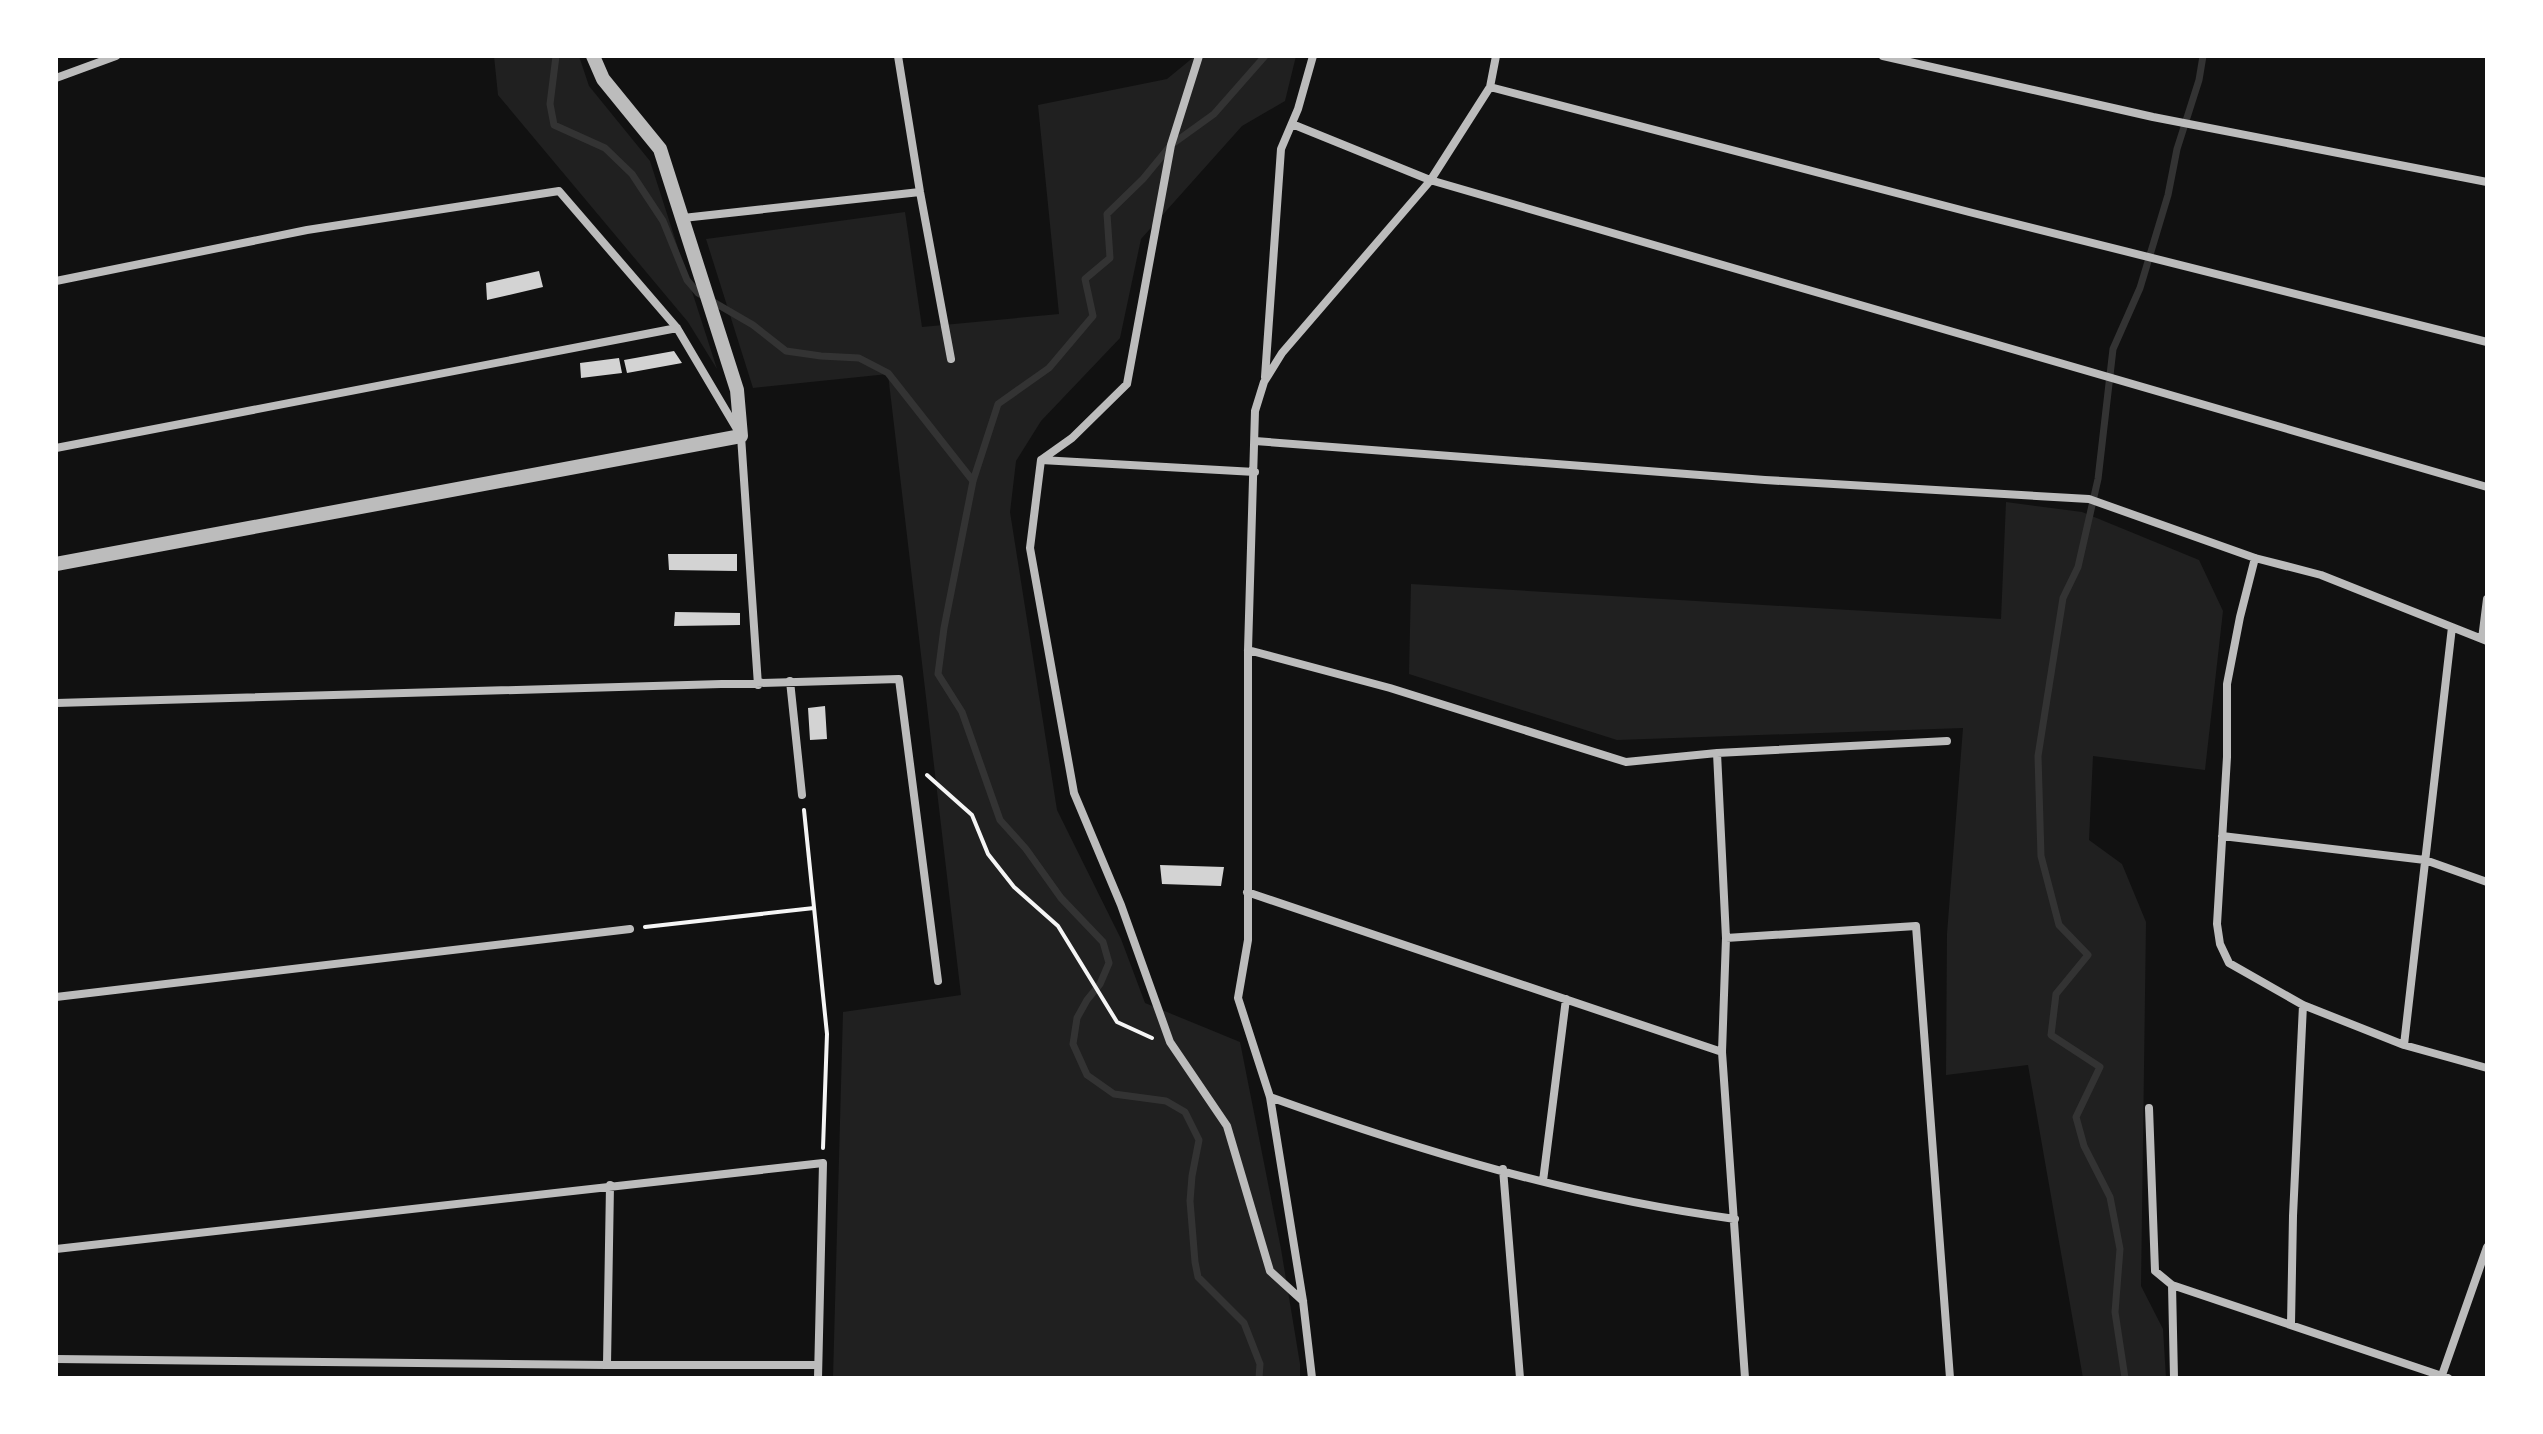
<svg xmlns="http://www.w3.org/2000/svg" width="2543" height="1434" font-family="Signika,sans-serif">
<rect width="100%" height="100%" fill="#111"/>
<path fill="#202020" d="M494,56H579L589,86L650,161L717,369L688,322L498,95Z
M1195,56H1296L1285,101L1242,126L1141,239L1120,338L1041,421L1016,461L1010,512L1057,810L1121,939L1145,1003L1240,1042L1281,1249L1300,1364V1378H833L843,1012L961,995L888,374L753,388L706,239L905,212L922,327L1059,314L1038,105L1167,79Z
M2006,502L2082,512L2199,560L2223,611L2205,770L2093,756L2089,840L2122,864L2146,922L2141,1286L2163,1329L2166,1378H2083L2028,1065L1946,1075L1947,934L1963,728L1617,740L1409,674L1411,584L2001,619Z"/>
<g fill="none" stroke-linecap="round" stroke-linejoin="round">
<path stroke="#333" stroke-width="7" d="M556,56L550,104L554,125L605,148L632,174L663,221L687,280L698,293L753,325L786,351L821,356L859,358L888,373L973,481
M1259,1378L1260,1364L1244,1323L1198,1277L1195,1262L1190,1201L1192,1176L1199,1140L1185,1112L1166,1101L1114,1094L1087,1075L1073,1044L1077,1018L1087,1000L1100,984L1109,963L1103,942L1061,898L1026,849L1000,820L962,712L938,674L944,628L973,481L998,404L1049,368L1093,316L1085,279L1110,258L1107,214L1143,179L1171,145L1214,114L1265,56
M2125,1378L2115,1312L2120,1249L2110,1197L2084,1146L2076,1117L2100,1067L2051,1035L2056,994L2088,955L2059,925L2041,856L2038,756L2063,598L2078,567L2098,479L2113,349L2140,288L2168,195L2177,149L2199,80L2203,56"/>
</g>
<path fill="#d3d3d3" d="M539,271L543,287L487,300L486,283Z
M674,351L682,363L627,373L624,360Z
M619,358L622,373L581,378L580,363Z
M668,554H737V571L669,570Z
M675,612L740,613V625L674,626Z
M825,706L827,739L810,740L808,708Z
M1160,865L1224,867L1221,886L1162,884Z"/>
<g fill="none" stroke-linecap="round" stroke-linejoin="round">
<path stroke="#f5f5f5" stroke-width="4" d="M927,775L972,815L988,854L1014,887L1058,926L1117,1022L1152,1038
M804,810L827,1034L823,1148
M645,927L814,908"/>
<path stroke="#bcbcbc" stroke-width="8" d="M898,56L920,192L951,359
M1199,56L1171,145L1127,384L1072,438L1041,460L1030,548L1074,793L1121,905L1170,1042L1227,1126L1270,1271L1303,1301
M1883,56L2153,117L2487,182
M56,78L116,56
M1490,87L1496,56
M1292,124L1430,180L2487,487
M683,218L920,192
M56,281L307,230L559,191L677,328L741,436L758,685
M1265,377L1281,149L1298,109L1313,56
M1255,441L1765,480L2089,499L2255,558L2321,575L2487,641
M56,448L677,328
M1041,460L1255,472
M2255,558L2240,617L2227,684V757L2217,924L2220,944L2229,963L2303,1005L2404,1045L2487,1068
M2482,639L2487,599
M1248,650L1390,688L1626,762L1717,753L1947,741
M790,681L802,795
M56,703L899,679L938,981
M1717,753L1726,938L1722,1052L1745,1378
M2222,836L2425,860L2487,882
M1247,892L1722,1052
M1726,938L1916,926L1950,1378
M56,997L630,929
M2404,1045L2452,627
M1270,1097C1420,1151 1576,1198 1735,1219
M2149,1108L2155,1271L2172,1285L2448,1378
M1503,1169L1520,1378
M1543,1181L1566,999
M56,1249L823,1163L818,1378
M2172,1285L2174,1378
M2291,1324L2293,1216L2303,1005
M56,1359L607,1365H818
M607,1365L610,1185
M1312,1378L1303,1301L1270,1097L1238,998L1248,940V650L1255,411L1264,382L1282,353L1430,181L1490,87L1969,212L2487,342
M2441,1378L2487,1247"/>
<path stroke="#bcbcbc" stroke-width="14" d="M56,564L741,436L737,390L660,149L603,79L593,56"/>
</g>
<rect width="2543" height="1434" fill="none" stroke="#ffffff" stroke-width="116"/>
</svg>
